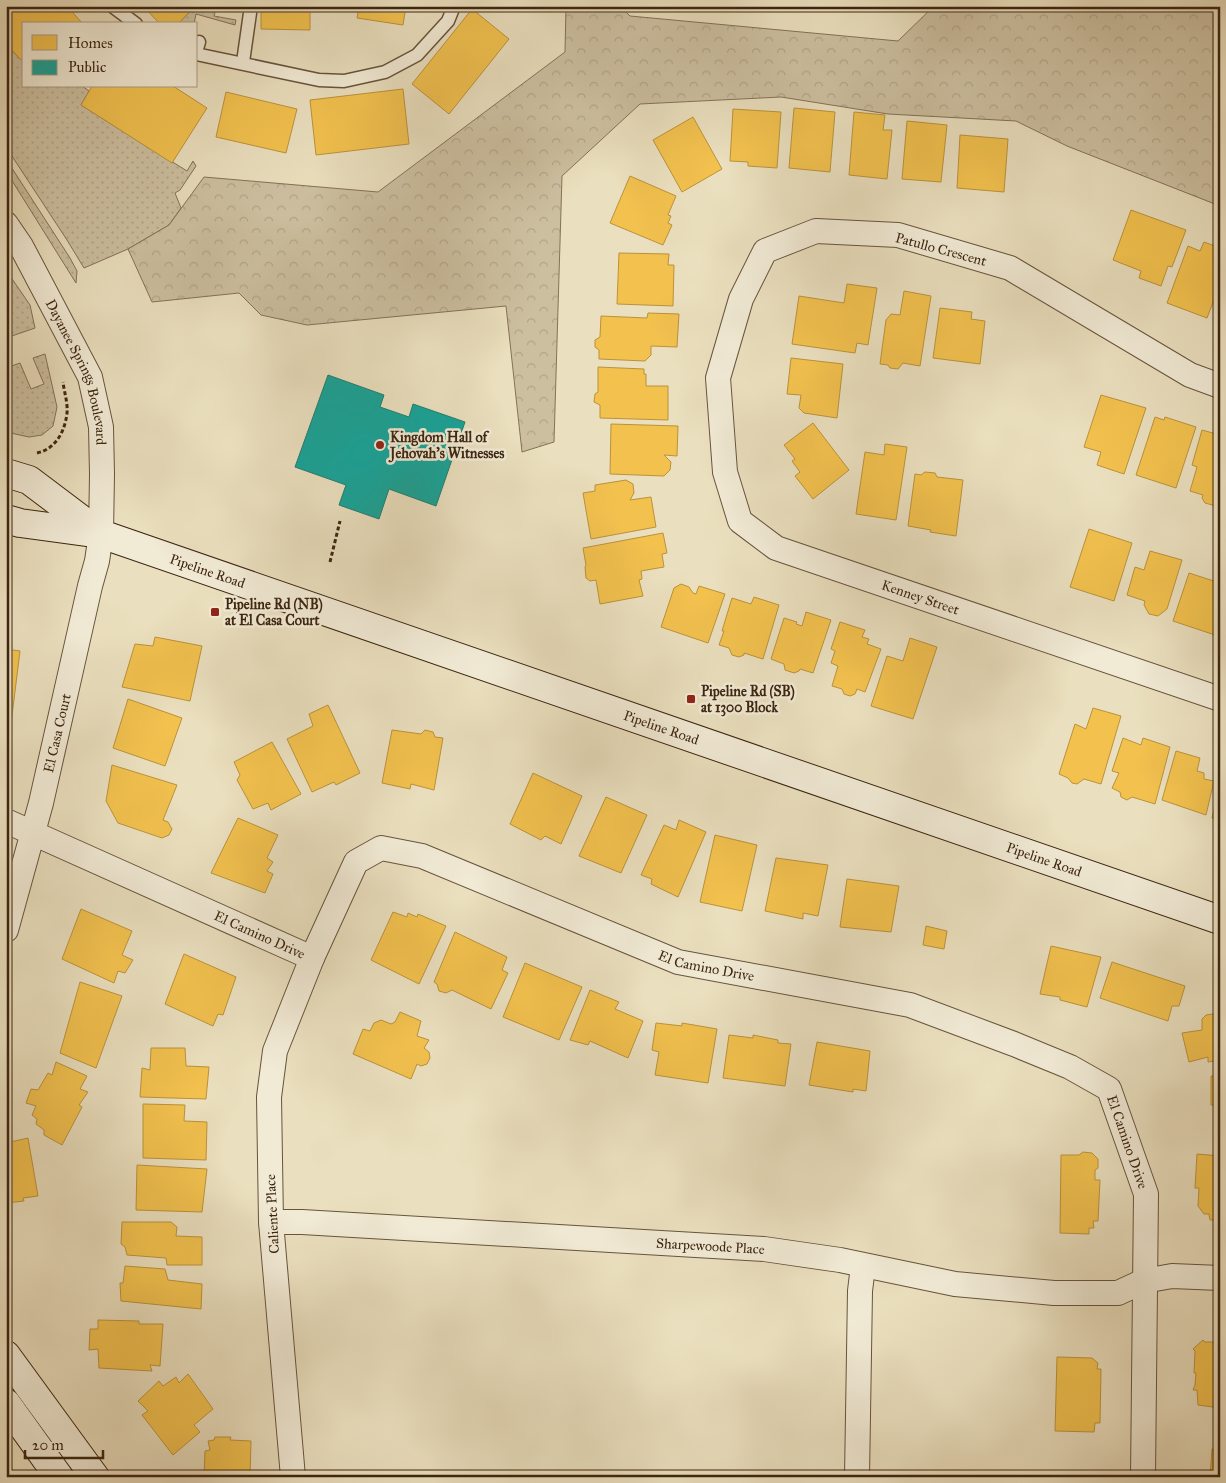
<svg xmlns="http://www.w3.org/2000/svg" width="1226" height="1483" font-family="'IM FELL Great Primer',serif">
<defs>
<pattern id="grass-dots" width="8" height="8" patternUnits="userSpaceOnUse" patternTransform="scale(1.25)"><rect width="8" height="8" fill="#ccbfa0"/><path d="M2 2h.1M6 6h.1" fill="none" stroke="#b0a489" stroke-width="1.8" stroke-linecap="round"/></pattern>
<pattern id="forest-crowns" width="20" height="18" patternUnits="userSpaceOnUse" patternTransform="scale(1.25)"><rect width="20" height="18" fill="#ccbfa0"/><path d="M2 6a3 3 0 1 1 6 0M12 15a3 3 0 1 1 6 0" fill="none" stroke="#b0a489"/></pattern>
</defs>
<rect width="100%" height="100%" fill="#eadfbe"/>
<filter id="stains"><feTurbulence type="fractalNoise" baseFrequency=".004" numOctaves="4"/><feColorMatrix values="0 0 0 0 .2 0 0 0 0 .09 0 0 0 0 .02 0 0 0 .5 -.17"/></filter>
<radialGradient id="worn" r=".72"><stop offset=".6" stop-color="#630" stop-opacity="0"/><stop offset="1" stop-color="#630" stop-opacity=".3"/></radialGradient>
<path fill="url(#grass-dots)" stroke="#847258" d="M195,6H212L211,9H216L214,16L236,20L235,25L196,14L194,24H178Z
M6,44L24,63V86H82L89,91L81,105L187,171L193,161L196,166L180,190L175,193L181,208L169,225L128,249L84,268L67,240L6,147Z
M6,159L70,258L77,271L76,283L6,171Z
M6,270L30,305L35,328L6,338Z
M45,354L57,407L53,426L42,435L29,437L6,432V368L20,363L31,389L44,384L33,358Z"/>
<path fill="url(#forest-crowns)" stroke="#847258" d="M566,6H620L630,16L898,41L934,6H1220V206L1067,146L1016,121L888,114L781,97L640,104L562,176L554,442L522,452L506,306L307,325L261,315L239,293L152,302L128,249L169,225L204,177L378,192L565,52Z"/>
<path fill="#f2c14e" stroke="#bb923b" d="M6,6H67L83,24H24V63L6,44Z
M143,6H195L178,24H160Z
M261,6H310V30L261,29Z
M359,6H406L403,25L357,18Z
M472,9L509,39L449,114L412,84Z
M92,86H173L207,108L172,163L81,105Z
M403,89L409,144L316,155L310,100Z
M226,92L297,109L286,153L216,137Z
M794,108L835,112L830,172L789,168Z
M733,109L781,112L777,168L748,166V162L730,161Z
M854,112L885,115L883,130H892L887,179L849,175Z
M693,117L722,169L682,192L653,140Z
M907,121L947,125L941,182L902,179Z
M960,135L1008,139L1004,192L957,188Z
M630,176L676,196L668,215L671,216L668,223L672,225L663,245L610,223Z
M1131,210L1186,230L1172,267L1168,266L1161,286L1139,278L1141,271L1113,260Z
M1204,242L1220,248V284L1207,318L1167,303L1188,246L1200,251Z
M619,253L669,254L668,265H674L673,306L617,304Z
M847,284L877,288L868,345L857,343L855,353L792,344L799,296L844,303Z
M904,291L931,296L920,366L903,363L898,369L890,368L888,365L880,364L886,320L891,314L900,315Z
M940,308L972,312L971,319L985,321L980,364L933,358Z
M648,313L679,314L677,347L651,346V355L645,361L599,359V350L595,347V340L600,337L601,316L647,318Z
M791,358L843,364L837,418L804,413L799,408L801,395L787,394Z
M598,367L644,369V374H646V386H668V420L600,418V405L594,402L595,394L598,392Z
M1101,395L1146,408L1124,474L1097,465L1101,452L1084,447Z
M1155,417L1164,420L1165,417L1196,427L1176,488L1136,475Z
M813,423L849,470L813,499L795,476L800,472L792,461L795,459L784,445Z
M611,424L678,426L677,456L664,455L671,462L670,470L664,476L610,474Z
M1202,430L1220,435V507L1205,503L1202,498L1203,495L1190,491L1197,467L1192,465Z
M885,444L907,447L896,520L856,514L865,452L884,455Z
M925,472L935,473L937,477L963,480L956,536L930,532L931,530L908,526L915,474L921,475Z
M626,480L633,484L634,493L630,500L651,497L656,527L591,539L583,493L595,491V485Z
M1089,529L1132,543L1114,601L1070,587Z
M663,533L667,553L662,554L664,567L641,571L642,579L639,580L643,596L600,604L596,580L590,581L586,578L585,567L586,565L583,548Z
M1150,551L1182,560L1167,609L1158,616L1149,614L1144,605L1145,601L1127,595L1135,567L1144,570Z
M1189,573L1220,583V619L1215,635L1173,621Z
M681,584L689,587L693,593L696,594L699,586L725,594L708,643L661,627L674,588Z
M754,597L779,605L763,659L744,653V655L739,657L732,655L729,648L719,645L724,631H722L732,598L751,604Z
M806,612L831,620L813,673L800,669L799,671L794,673L785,670L784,664L771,659L784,618L797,622L796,624L802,626Z
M840,622L865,630L862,637L869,639L867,644L881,649L865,692L857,689L855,694L850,696L844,694L842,689L832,686L838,666L831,663L835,651L831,649Z
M155,637L202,646L190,701L122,687L135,644L153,646Z
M910,638L937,647L913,719L871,706L887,656L903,661Z
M6,649L20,651L9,740L6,739Z
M128,699L182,718L165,766L113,748Z
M328,705L360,773L336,785L334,782L312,792L287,739L313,726L309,714Z
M1093,708L1121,716L1101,784L1084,779L1077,784L1072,783L1068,778L1059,774L1075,724L1086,729Z
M392,730L421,734L425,730L433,732L435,737L443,738L434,790L411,784L410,789L382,783Z
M1123,738L1141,745L1143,738L1170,747L1155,804L1132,797L1127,800L1121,797L1120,792L1112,788L1119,773L1112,771Z
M272,742L301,794L271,810L268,803L253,809L237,780L240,775L234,762Z
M1176,751L1200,758L1197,771L1204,773V779L1214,781L1206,815L1162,800Z
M112,765L177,785L163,820L168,822L172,829L169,835L162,838L118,823L106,801Z
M533,773L582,796L561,844L545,836L541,840L510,824Z
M1220,786V821L1212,818Z
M606,797L647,815L621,873L579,856Z
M238,818L278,835L267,858L273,862L267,871L273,874L265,893L211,873Z
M679,820L706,832L678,897L651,884L652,879L641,875L664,825L676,830Z
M715,835L757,845L742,911L700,902Z
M776,858L828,865L818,916L803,913V919L765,911Z
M847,879L899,886L891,932L840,927Z
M81,909L132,931L122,955L133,960L125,973L118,971L114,983L62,959Z
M393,912L407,917L408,913L417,917L418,914L446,926L419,984L371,960Z
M926,926L947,931L944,949L923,945Z
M455,932L507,957L502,970L508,973L491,1009L452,990L446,993L439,991L437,984L434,982Z
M1051,946L1101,957L1087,1007L1060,1000V997L1040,994Z
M184,954L236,977L223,1015L218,1014L213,1026L165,1004Z
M1112,962L1185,986L1179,1006H1172L1168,1021L1100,998Z
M525,963L582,987L559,1040L503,1017Z
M80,982L122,996L96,1068L60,1053Z
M590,990L619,1002L615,1009L643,1021L628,1058L590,1041L588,1045L570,1040Z
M400,1012L421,1021L417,1036L429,1040L424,1048L429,1052L430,1058L427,1064L421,1066L417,1064L411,1079L353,1054L363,1029L370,1031L374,1023L381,1020L391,1024L395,1022Z
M1220,1013V1060L1208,1062V1057L1189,1062L1182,1033L1202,1030V1019L1206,1015Z
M656,1023L682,1026V1023L717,1029L708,1083L655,1075L659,1052L652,1050Z
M729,1035L753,1038V1035L778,1040V1043L791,1044L785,1086L723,1078Z
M817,1042L870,1051L866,1091L853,1089V1092L809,1085Z
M151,1048H185L186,1066L209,1067L206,1099L140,1097L142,1068L150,1070Z
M56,1062L87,1076L80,1089L88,1092L79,1105L82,1107L62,1145L44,1135V1130L36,1124L37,1119L32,1115L36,1106L26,1103L31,1089L38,1090L48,1073L52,1075Z
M1211,1076H1220V1125H1216L1215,1105H1211Z
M143,1104L185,1105L184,1121L207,1122L206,1160L143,1158Z
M28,1138L38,1196L23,1198L24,1201L6,1203V1143Z
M1083,1152L1092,1153L1098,1159V1168L1095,1170V1180H1100L1098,1221H1093L1094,1228H1089V1234L1060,1233L1061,1155H1079Z
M1197,1154L1220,1156V1220H1210L1209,1214H1204L1198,1206L1199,1188H1195Z
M137,1165L207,1169L202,1212L136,1210Z
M122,1222H171L177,1227L176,1236L202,1237V1265H167L166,1258L127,1255L125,1247L121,1244Z
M125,1266L165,1269L168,1280L202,1284L201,1309L121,1301L120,1283H123Z
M98,1320L139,1321V1324H163L160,1366L150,1365L152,1371L99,1368L98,1349L89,1350L90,1329H98Z
M1203,1340L1205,1342H1220V1408L1198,1405L1197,1390H1193L1195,1385L1196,1373H1194L1195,1351L1193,1349Z
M1057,1357L1092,1358L1098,1363L1097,1369H1101L1100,1423H1095L1094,1432L1055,1431Z
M188,1374L213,1409L194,1425L200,1432L173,1455L142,1415L148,1411L138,1401L159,1381L163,1386L176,1377L179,1383Z
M215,1437H231L230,1440L251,1441L250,1477H204L205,1451L210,1450L208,1441L214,1440Z
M1212,1449H1220V1477H1210Z"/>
<path fill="#17a398" stroke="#227d6f" d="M328,375L384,395L380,407L409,417L413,404L465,422L436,506L389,489L379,519L339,505L346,485L295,467Z"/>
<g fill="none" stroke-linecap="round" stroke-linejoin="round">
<defs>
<path id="lane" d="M112,6L136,24
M196,52L199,42
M196,54L319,80L344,81L385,72L417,55L448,21L454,6
M243,62L251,6"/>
<g id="street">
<path id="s1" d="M6,224L21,246L90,377L101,427L102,474L101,534L97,561L90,586L41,803L6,930"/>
<path id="s2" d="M1220,386L1190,375L1010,268L898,235L816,231L765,251L741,299L718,378L725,472L740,521L776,548L1220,699"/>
<path id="s3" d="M6,821L312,958"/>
<path id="s4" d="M271,1222H302L764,1249L840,1260L955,1284L1054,1293H1118L1144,1281L1172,1276L1220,1278"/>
<path id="s5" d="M293,1477L271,1222L269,1097L275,1051L312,958L356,862L381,848L422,856L678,962L910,1005L1014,1044L1070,1067L1109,1089L1146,1194L1143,1477"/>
<path d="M857,1477L860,1291L863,1266"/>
</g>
<g id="secondary">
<path d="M6,473L29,480L98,532"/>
<path id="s6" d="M6,519L20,523L101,534L1220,920"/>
<path d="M6,1355L95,1477"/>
<path d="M6,1403L59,1477"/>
</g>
</defs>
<use href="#lane" stroke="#68543c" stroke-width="15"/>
<use href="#street" stroke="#68543c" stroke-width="26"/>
<use href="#secondary" stroke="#3c2510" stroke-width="30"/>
<path stroke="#3c2510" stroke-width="3" stroke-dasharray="4 2.5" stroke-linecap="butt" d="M37,453C56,449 65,431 67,413C68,403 64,391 63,382
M330,562L340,521
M6,1462L16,1477"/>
<use href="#lane" stroke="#f1ead5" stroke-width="12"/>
<use href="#street" stroke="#f1ead5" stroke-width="24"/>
<use href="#secondary" stroke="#f1ead5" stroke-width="28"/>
</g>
<g fill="#8f2418" stroke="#f1ead5" stroke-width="2">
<circle cx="380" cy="445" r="5"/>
<rect x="210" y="607" width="10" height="10" rx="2.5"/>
<rect x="686" y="694" width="10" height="10" rx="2.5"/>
</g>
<g text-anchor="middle" stroke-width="5" stroke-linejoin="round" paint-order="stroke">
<g font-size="14" fill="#3c2510" stroke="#f1ead5">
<text transform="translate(941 249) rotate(15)" y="5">Patullo Crescent</text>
<text dy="5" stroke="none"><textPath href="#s1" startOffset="166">Dayanee Springs Boulevard</textPath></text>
<text dy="5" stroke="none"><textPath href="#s6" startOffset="209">Pipeline Road</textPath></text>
<text dy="5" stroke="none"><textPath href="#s2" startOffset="974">Kenney Street</textPath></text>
<text dy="5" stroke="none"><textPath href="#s6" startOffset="689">Pipeline Road</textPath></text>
<text transform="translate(57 733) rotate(-77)" y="5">El Casa Court</text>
<text dy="5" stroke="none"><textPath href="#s6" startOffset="1094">Pipeline Road</textPath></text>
<text dy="5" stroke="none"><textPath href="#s3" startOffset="278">El Camino Drive</textPath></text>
<text dy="5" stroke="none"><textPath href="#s5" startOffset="1009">El Camino Drive</textPath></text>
<text dy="5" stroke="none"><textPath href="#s5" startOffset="1489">El Camino Drive</textPath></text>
<text transform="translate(272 1214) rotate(-93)" y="5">Caliente Place</text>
<text dy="5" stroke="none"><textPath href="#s4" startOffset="440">Sharpewoode Place</textPath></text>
</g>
<g font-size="14" font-weight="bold" fill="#3c2510" stroke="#f1ead5" text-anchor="start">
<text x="390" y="442">Kingdom Hall of<tspan x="390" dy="16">Jehovah's Witnesses</tspan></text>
<text x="225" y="609">Pipeline Rd (NB)<tspan x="225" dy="16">at El Casa Court</tspan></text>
<text x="701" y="696">Pipeline Rd (SB)<tspan x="701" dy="16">at 1300 Block</tspan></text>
</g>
</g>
<rect width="1226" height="1483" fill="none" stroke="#eadfbe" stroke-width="25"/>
<rect x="8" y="8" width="1211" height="1468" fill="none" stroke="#3c2510" stroke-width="2.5"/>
<rect x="12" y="12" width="1201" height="1458" fill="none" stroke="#3c2510"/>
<rect x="22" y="22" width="175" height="65" fill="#f1ead5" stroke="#a99b86"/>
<rect x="32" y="35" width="25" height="15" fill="#f2c14e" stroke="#a99b86"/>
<text x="68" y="48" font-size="15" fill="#3c2510">Homes</text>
<rect x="32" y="60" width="25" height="15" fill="#17a398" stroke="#a99b86"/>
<text x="68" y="72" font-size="15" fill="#3c2510">Public</text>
<path d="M25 1450v8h78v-8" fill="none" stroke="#3c2510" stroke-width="2.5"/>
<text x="32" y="1450" font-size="15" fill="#3c2510" stroke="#f1ead5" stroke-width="4" paint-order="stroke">20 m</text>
<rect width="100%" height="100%" filter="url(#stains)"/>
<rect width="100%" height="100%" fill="url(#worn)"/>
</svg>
